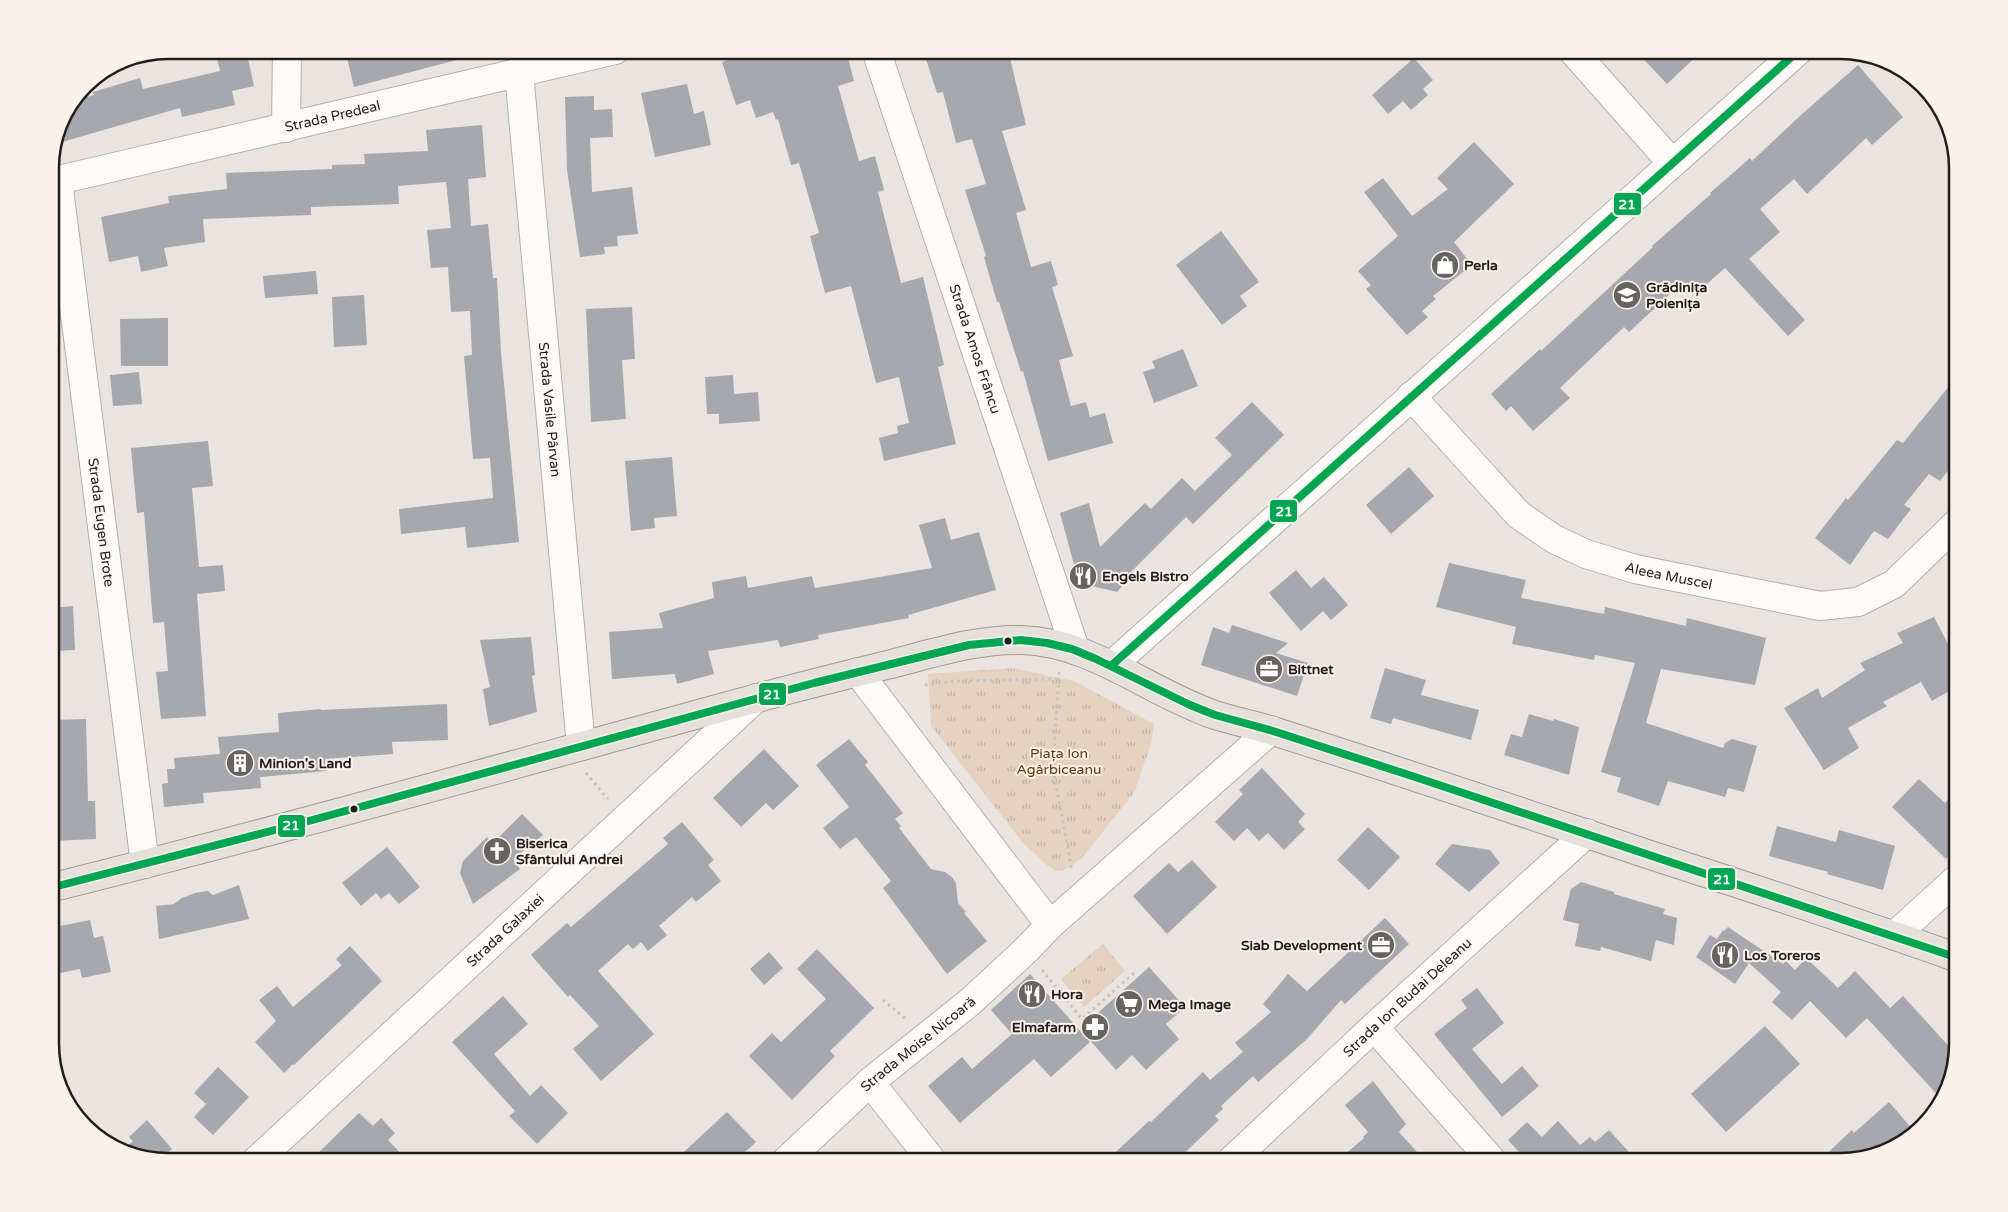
<svg xmlns="http://www.w3.org/2000/svg" width="2008" height="1212" font-family="'Varela Round',sans-serif">
<defs>
<pattern id="park-tufts" width="24" height="20" patternUnits="userSpaceOnUse" patternTransform="scale(1.25)"><rect width="24" height="20" fill="#e6d2c0"/><path d="M3 7l-1-3M5 7V3M7 7l1-3M15 17l-1-3M17 17v-4M19 17l1-3" fill="none" stroke="#c5b4a4"/></pattern>
</defs>
<rect width="100%" height="100%" fill="#e9e4df"/>
<path fill="url(#park-tufts)" d="M1012,668L1074,681L1154,724L1151,744L1134,793L1081,859L1062,871H1056L1048,866L1024,844L931,726L928,674Z
M1103,944L1125,971L1084,1007L1061,979Z"/>
<path fill="#a6a8ae" d="M215,50H246L254,86L232,91L235,105L182,117L180,108L55,144L62,116L73,101L94,95L93,92L140,78L143,89L220,71Z
M345,50H468V57L354,87Z
M759,50H846L854,81L838,86L859,161L875,156L884,190L878,192L901,283L923,277L944,365L938,367L956,444L884,461L879,438L898,433L897,426L909,423L899,377L876,383L851,286L825,293L810,236L819,233L799,163L791,165L778,119L776,120L773,112L756,118L750,100L736,105L722,62Z
M923,50H969L971,56L991,50H1008L1026,125L1002,131L1026,210L1016,213L1031,267L1051,261L1058,285L1052,287L1073,356L1059,360L1071,406L1086,402L1090,417L1105,413L1113,443L1048,461L1023,371L1021,372L999,302H997L984,257L986,256L965,190L986,184L972,139L956,143L943,92L937,93Z
M1635,50H1703L1667,84Z
M1414,58L1433,80L1423,89L1428,95L1411,110L1403,101L1388,114L1372,95Z
M1858,65L1903,117L1872,145L1866,138L1807,194L1794,179L1760,209L1780,232L1749,259L1805,320L1788,336L1725,268L1694,295L1683,282L1629,332L1624,327L1560,388L1570,398L1533,431L1511,406L1506,411L1491,394L1540,349L1541,351L1653,247L1652,246L1711,194L1710,193L1750,158L1752,161L1801,115Z
M687,84L694,114L704,111L711,145L655,157L641,93Z
M594,96V110L612,109L613,137L590,138L592,192L632,187L638,234L617,236L618,246L604,247L605,254L580,257L567,170L565,97Z
M482,125L486,177L468,179L471,226L488,224L493,278H497L501,352L519,542L467,548L465,527L401,534L399,509L493,498L490,458L473,459L464,356L472,355L470,311L451,312L448,267L431,268L427,230L451,228L446,182L398,186L399,204L311,207V215L203,219L205,242L164,248L168,266L141,272L138,256L109,262L101,217L169,203L168,196L227,189L226,173L332,169V165L365,164L364,154L428,151L426,130Z
M1474,142L1514,184L1454,242L1472,265L1433,296L1436,299L1422,311L1428,317L1407,335L1366,289L1371,285L1358,271L1398,236L1364,192L1383,178L1412,216L1448,189L1437,178Z
M1221,231L1259,282L1240,296L1247,306L1222,325L1176,265Z
M316,271L318,294L265,298L263,276Z
M364,295L367,345L334,347L332,297Z
M632,307L635,359L622,360L626,419L591,422L586,309Z
M168,318V366H121L120,319Z
M1183,349L1198,386L1154,403L1143,372L1155,368L1152,361Z
M139,372L142,404L113,406L110,375Z
M733,375L734,394L758,392L760,421L719,424V414H707L705,377Z
M1958,375V458L1940,481L1929,474L1904,505L1911,509L1888,539L1874,531L1850,565L1815,538L1846,498L1848,500L1897,440L1903,443Z
M1252,402L1284,435L1193,524L1186,517L1131,572L1132,574L1117,592L1079,583L1060,513L1089,503L1100,547L1145,503L1151,509L1182,478L1195,491L1232,455L1215,438Z
M208,441L213,486L192,488L199,567L223,565L225,591L197,594L206,716L161,719L156,672L168,671L164,622L153,623L144,512L137,513L131,448Z
M672,457L677,516L654,518L655,528L631,531L625,461Z
M1409,467L1434,496L1391,534L1366,505Z
M945,518L951,540L979,532L996,590L908,615L909,618L818,635L819,639L780,647L778,640L708,651L714,674L677,684L675,674L612,679L609,632L663,628L659,613L714,598L712,582L746,576L748,588L812,576L815,588L932,568L919,525Z
M1449,563L1526,580L1521,598L1604,614L1605,607L1686,626L1687,618L1766,638L1755,685L1661,669L1646,723L1723,748L1725,743L1732,739L1757,746L1744,792L1728,788L1725,797L1668,781L1659,806L1617,792L1621,778L1601,772L1635,663L1595,655L1594,660L1512,644L1516,627L1436,607Z
M1296,570L1311,588L1324,577L1348,605L1331,620L1323,611L1301,631L1269,593Z
M73,606L75,650L50,651V608Z
M1934,617L1958,663V686L1932,701L1921,682L1883,702L1887,706L1848,728L1859,748L1824,770L1784,708L1818,688L1822,698L1865,670L1860,663L1903,643L1897,633Z
M1232,625L1288,643L1276,653L1308,663L1297,696L1201,665L1213,627L1229,633Z
M531,637L535,675L532,676L537,712L489,726L483,689L490,687L480,640Z
M1385,668L1426,680L1421,695L1479,710L1471,740L1393,718L1391,724L1370,718Z
M447,704L448,740L392,742L393,754L325,759L326,771L260,777L261,788L203,793L204,803L164,807L162,784L168,783L167,769H175L174,758L220,754L218,737L279,732L278,713L321,709V710Z
M1529,714L1553,721L1554,719L1579,727L1569,775L1504,755L1511,734L1522,737Z
M86,719L88,801H95L96,839L50,841V720Z
M849,739L868,762L865,765L903,813L895,819L901,826L899,828L931,869L945,872L952,877L956,883L958,903L966,912L964,913L987,941L947,974L883,888L891,881L856,837L840,849L823,828L849,807L816,765Z
M764,749L799,786L773,810L766,803L741,827L713,798Z
M1262,768L1305,814L1298,822L1305,829L1284,850L1268,833L1259,841L1247,828L1234,841L1215,822L1243,794L1239,790Z
M1919,779L1945,803L1958,790V846L1946,859L1892,807Z
M522,814L543,835L513,859L520,869L473,904L460,873L463,861L487,837L492,844Z
M682,822L714,860L708,865L721,881L696,902L692,897L659,926L667,935L648,951L641,942L633,949L628,944L598,971L654,1034L601,1081L573,1049L599,1026L570,995L568,997L531,955L567,923L571,927L668,844L663,838Z
M1777,826L1836,842L1839,830L1895,846L1883,890L1827,874L1828,872L1769,856Z
M1368,827L1400,857L1369,890L1337,860Z
M1452,844L1490,850L1500,863L1469,892L1435,864Z
M387,847L420,887L399,904L389,893L381,899L376,893L361,906L342,883Z
M1192,860L1217,887L1167,934L1133,896L1169,863L1178,872Z
M1581,882L1614,892V894L1665,909L1663,914L1677,918L1674,945L1656,940L1651,961L1601,947L1600,951L1575,946L1579,924L1563,920L1571,889Z
M239,885L249,919L159,939L156,906L174,904L182,898L195,893L208,891L213,895Z
M1385,918L1409,944L1345,1004L1341,1000L1307,1039L1258,1082L1253,1076L1221,1106L1223,1109L1215,1116L1219,1120L1175,1162H1105L1149,1121L1151,1122L1203,1072L1210,1080L1243,1052L1235,1043L1271,1012L1263,1004L1288,974L1307,991Z
M90,920L94,938L103,936L111,972L82,978L80,969L55,974L50,954V928Z
M1728,927L1783,964L1786,961L1795,970L1806,958L1838,988L1855,971L1890,1008L1903,996L1955,1053L1943,1101L1867,1018L1846,1038L1810,1001L1792,1020L1772,1002L1781,992L1749,963L1735,984L1696,957L1710,935L1717,939L1723,930L1724,931Z
M350,946L382,981L294,1065L293,1064L284,1073L255,1042L276,1021L259,1000L277,986L293,1007L342,965L336,959Z
M817,949L874,1008L830,1051L835,1056L792,1100L749,1056L772,1033L781,1042L826,999L797,969Z
M769,952L783,968L764,985L750,969Z
M1149,967L1185,1007L1166,1024L1179,1039L1146,1070L1132,1055L1116,1070L1080,1029Z
M1030,974L1090,1042L1051,1077L1034,1059L960,1123L928,1086L962,1057L972,1069L1012,1034L991,1010Z
M1477,988L1504,1023L1472,1049L1502,1084L1522,1066L1539,1086L1502,1117L1434,1034L1467,1008L1461,1000Z
M503,996L528,1024L494,1054L530,1096L541,1085L568,1113L537,1144L509,1116L515,1111L452,1042Z
M1765,1026L1800,1064L1726,1132L1691,1094Z
M218,1067L249,1097L213,1135L194,1117L206,1104L194,1093Z
M1373,1081L1406,1124L1399,1132L1426,1162H1336L1364,1138L1363,1137L1368,1132L1345,1105Z
M1889,1102L1914,1131L1899,1146L1840,1162H1818L1852,1130L1854,1133Z
M727,1112L756,1142L734,1162H673Z
M359,1113L373,1126L381,1118L395,1133L388,1140L409,1162H309Z
M147,1120L172,1149L160,1160L123,1150L133,1141L129,1137Z
M1558,1121L1580,1145L1590,1137L1595,1142L1609,1130L1638,1162H1528L1508,1140L1527,1122L1542,1137Z"/>
<g fill="none" stroke-linecap="round" stroke-linejoin="round">
<defs>
<g id="minor">
<path id="s1" d="M876,50L1075,649"/>
<path d="M1572,50L1672,163"/>
<path id="s2" d="M519,73L581,746"/>
<path d="M286,128L287,50"/>
<path id="s3" d="M58,181L145,864"/>
<path id="s4" d="M50,182L615,50"/>
<path id="s5" d="M1411,396L1519,515L1554,539L1586,554L1635,569L1820,606L1858,602L1894,584L1958,522"/>
<path d="M1112,665L1799,50"/>
<path d="M858,672L1050,925"/>
<path d="M1895,935L1958,878"/>
<path d="M1374,1027L1493,1162"/>
<path d="M870,1082L933,1162"/>
<path id="s6" d="M255,1162L756,698"/>
<path id="s7" d="M785,1162L870,1082L970,1002L1026,950L1050,925L1271,730"/>
<path id="s8" d="M1230,1162L1374,1027L1587,833"/>
</g>
<path id="major" d="M50,888C267,834 483,773 699,714C760,697 821,681 883,666C928,655 974,639 1021,640C1093,642 1148,692 1215,715C1234,721 1254,725 1273,731C1397,770 1521,812 1644,853C1749,887 1854,921 1958,958"/>
</defs>
<use href="#minor" stroke="#b4b0ac" stroke-width="30"/>
<use href="#major" stroke="#a2978c" stroke-width="30"/>
<path stroke="#c6c4c3" stroke-width="3" stroke-dasharray="2.5 4" stroke-linecap="butt" d="M1059,672L1053,769L1072,871
M925,685L956,681L1059,679
M586,773L608,799
M1042,970L1082,1019L1134,973
M883,1000L907,1020"/>
<use href="#minor" stroke="#fcfbfa" stroke-width="28"/>
<use href="#major" stroke="#e5e0da" stroke-width="28"/>
<defs>
<path id="bus-1" d="M1112,665L1799,50
M50,888L294,825L814,683L969,645L1021,640L1047,643L1072,649L1096,659L1190,705L1215,715L1273,731L1412,776L1958,958"/>
</defs>
<use href="#bus-1" stroke="#faf1e8" stroke-width="11"/>
<use href="#bus-1" stroke="#00a651" stroke-width="8"/>
</g>
<defs>
<symbol id="shop-disc" viewBox="-11 -11 22 22"><circle r="9.5" fill="#67635f" stroke="#faf1e8"/><path d="M-5-2.5h2.3a2.7 3.5 0 0 1 5.4 0H5L5.5 6h-11ZM-1.5-2.5h3a1.5 2.3 0 0 0-3 0Z" fill="#fff"/></symbol>
<symbol id="school-disc" viewBox="-11 -11 22 22"><circle r="9.5" fill="#67635f" stroke="#faf1e8"/><path d="M0-5L7-2L0 1L-7-2ZM-4 1L0 2.5L4 1V4Q0 6-4 4Z" fill="#fff"/></symbol>
<symbol id="restaurant-disc" viewBox="-11 -11 22 22"><circle r="9.5" fill="#67635f" stroke="#faf1e8"/><path d="M-5-6h1v4h1v-4h1v4h1v-4h1v5L-1.5 .5V6h-2V.5L-5-1ZM5-6V6H3V1.5H1.5Q1.5-4 5-6Z" fill="#fff"/></symbol>
<symbol id="office-disc" viewBox="-11 -11 22 22"><circle r="9.5" fill="#67635f" stroke="#faf1e8"/><path d="M-6-3h4V-5.5h4V-3h4V5H-6ZM-1-4.5V-3h2v-1.5ZM-6 0V1H6V0Z" fill="#fff"/></symbol>
<symbol id="building-disc" viewBox="-11 -11 22 22"><circle r="9.5" fill="#67635f" stroke="#faf1e8"/><path d="M-4-6H4V6H1V3H-1V6H-4ZM-2.5-4.3h1.7v1.8h-1.7ZM.8-4.3h1.7v1.8H.8ZM-2.5-1h1.7V.8h-1.7ZM.8-1h1.7V.8H.8Z" fill="#fff"/></symbol>
<symbol id="church-disc" viewBox="-11 -11 22 22"><circle r="9.5" fill="#67635f" stroke="#faf1e8"/><path d="M-1.2-6h2.4v3.5h3.3v2.4h-3.3V6h-2.4V-.1h-3.3v-2.4h3.3Z" fill="#fff"/></symbol>
<symbol id="supermarket-disc" viewBox="-11 -11 22 22"><circle r="9.5" fill="#67635f" stroke="#faf1e8"/><path d="M-6-5.5h2.5l.6 2H6L4.5 2H-2.5L-4.4-4H-6ZM-1.5 3.2a1.3 1.3 0 1 0 .1 0ZM3 3.2a1.3 1.3 0 1 0 .1 0Z" fill="#fff"/></symbol>
<symbol id="pharmacy-disc" viewBox="-11 -11 22 22"><circle r="9.5" fill="#67635f" stroke="#faf1e8"/><path d="M-2-6h4v4h4v4h-4v4h-4v-4h-4v-4h4Z" fill="#fff"/></symbol>
</defs>
<g fill-rule="evenodd">
<use href="#shop-disc" x="1429" y="249" width="32" height="32"/>
<use href="#school-disc" x="1611" y="279" width="32" height="32"/>
<use href="#restaurant-disc" x="1067" y="560" width="32" height="32"/>
<use href="#office-disc" x="1253" y="653" width="32" height="32"/>
<use href="#building-disc" x="224" y="747" width="32" height="32"/>
<use href="#church-disc" x="481" y="835" width="32" height="32"/>
<use href="#office-disc" x="1365" y="929" width="32" height="32"/>
<use href="#restaurant-disc" x="1709" y="939" width="32" height="32"/>
<use href="#restaurant-disc" x="1016" y="978" width="32" height="32"/>
<use href="#supermarket-disc" x="1113" y="988" width="32" height="32"/>
<use href="#pharmacy-disc" x="1079" y="1011" width="32" height="32"/>
</g>
<g fill="#211d1a" stroke="#faf1e8" stroke-width="2">
<circle cx="1008" cy="641" r="4.5"/>
<circle cx="354" cy="809" r="4.5"/>
</g>
<g text-anchor="middle" stroke-width="4" stroke-linejoin="round" paint-order="stroke">
<g font-size="14" fill="#211d1a" stroke="#faf1e8">
<text dy="5" stroke="none"><textPath href="#s4" startOffset="290">Strada Predeal</textPath></text>
<text dy="5" stroke="none"><textPath href="#s1" startOffset="315">Strada Amos Frâncu</textPath></text>
<text dy="5" stroke="none"><textPath href="#s2" startOffset="338">Strada Vasile Pârvan</textPath></text>
<text dy="5" stroke="none"><textPath href="#s3" startOffset="344">Strada Eugen Brote</textPath></text>
<text dy="5" stroke="none"><textPath href="#s5" startOffset="324">Aleea Muscel</textPath></text>
<text dy="5" stroke="none"><textPath href="#s6" startOffset="341">Strada Galaxiei</textPath></text>
<text dy="5" stroke="none"><textPath href="#s8" startOffset="242">Strada Ion Budai Deleanu</textPath></text>
<text dy="5" stroke="none"><textPath href="#s7" startOffset="178">Strada Moise Nicoară</textPath></text>
</g>
<g font-size="14" font-weight="bold" fill="#211d1a" stroke="#faf1e8" text-anchor="start">
<text x="1464" y="270">Perla</text>
<text x="1646" y="292">Grădinița<tspan x="1646" dy="16">Poienița</tspan></text>
<text x="1102" y="581">Engels Bistro</text>
<text x="1288" y="674">Bittnet</text>
<text x="259" y="768">Minion's Land</text>
<text x="516" y="848">Biserica<tspan x="516" dy="16">Sfântului Andrei</tspan></text>
<text x="1362" y="950" text-anchor="end">Siab Development</text>
<text x="1744" y="960">Los Toreros</text>
<text x="1051" y="999">Hora</text>
<text x="1148" y="1009">Mega Image</text>
<text x="1076" y="1032" text-anchor="end">Elmafarm</text>
</g>
<g font-size="14" fill="#613805" stroke="#faf1e8">
<text x="1059" y="758">Piața Ion<tspan x="1059" dy="16">Agârbiceanu</tspan></text>
</g>
</g>
<path d="M0 0H2008V1212H0ZM168 59H1840A109 109 0 0 1 1949 168V1044A109 109 0 0 1 1840 1153H168A109 109 0 0 1 59 1044V168A109 109 0 0 1 168 59Z" fill="#faf1e8" fill-rule="evenodd"/>
<path fill="none" stroke="#211d1a" stroke-width="2.5" d="M168 59H1840A109 109 0 0 1 1949 168V1044A109 109 0 0 1 1840 1153H168A109 109 0 0 1 59 1044V168A109 109 0 0 1 168 59Z"/>
<g stroke="#faf1e8" stroke-width="2">
<rect x="1613" y="192" width="29" height="24" rx="5" fill="#00a651"/>
<rect x="1269" y="499" width="29" height="24" rx="5" fill="#00a651"/>
<rect x="758" y="682" width="29" height="24" rx="5" fill="#00a651"/>
<rect x="277" y="814" width="29" height="24" rx="5" fill="#00a651"/>
<rect x="1707" y="867" width="29" height="24" rx="5" fill="#00a651"/>
</g>
<g font-size="14" text-anchor="middle" font-weight="bold" fill="#fff">
<text x="1627" y="209">21</text>
<text x="1284" y="516">21</text>
<text x="772" y="699">21</text>
<text x="291" y="830">21</text>
<text x="1722" y="884">21</text>
</g>
</svg>
